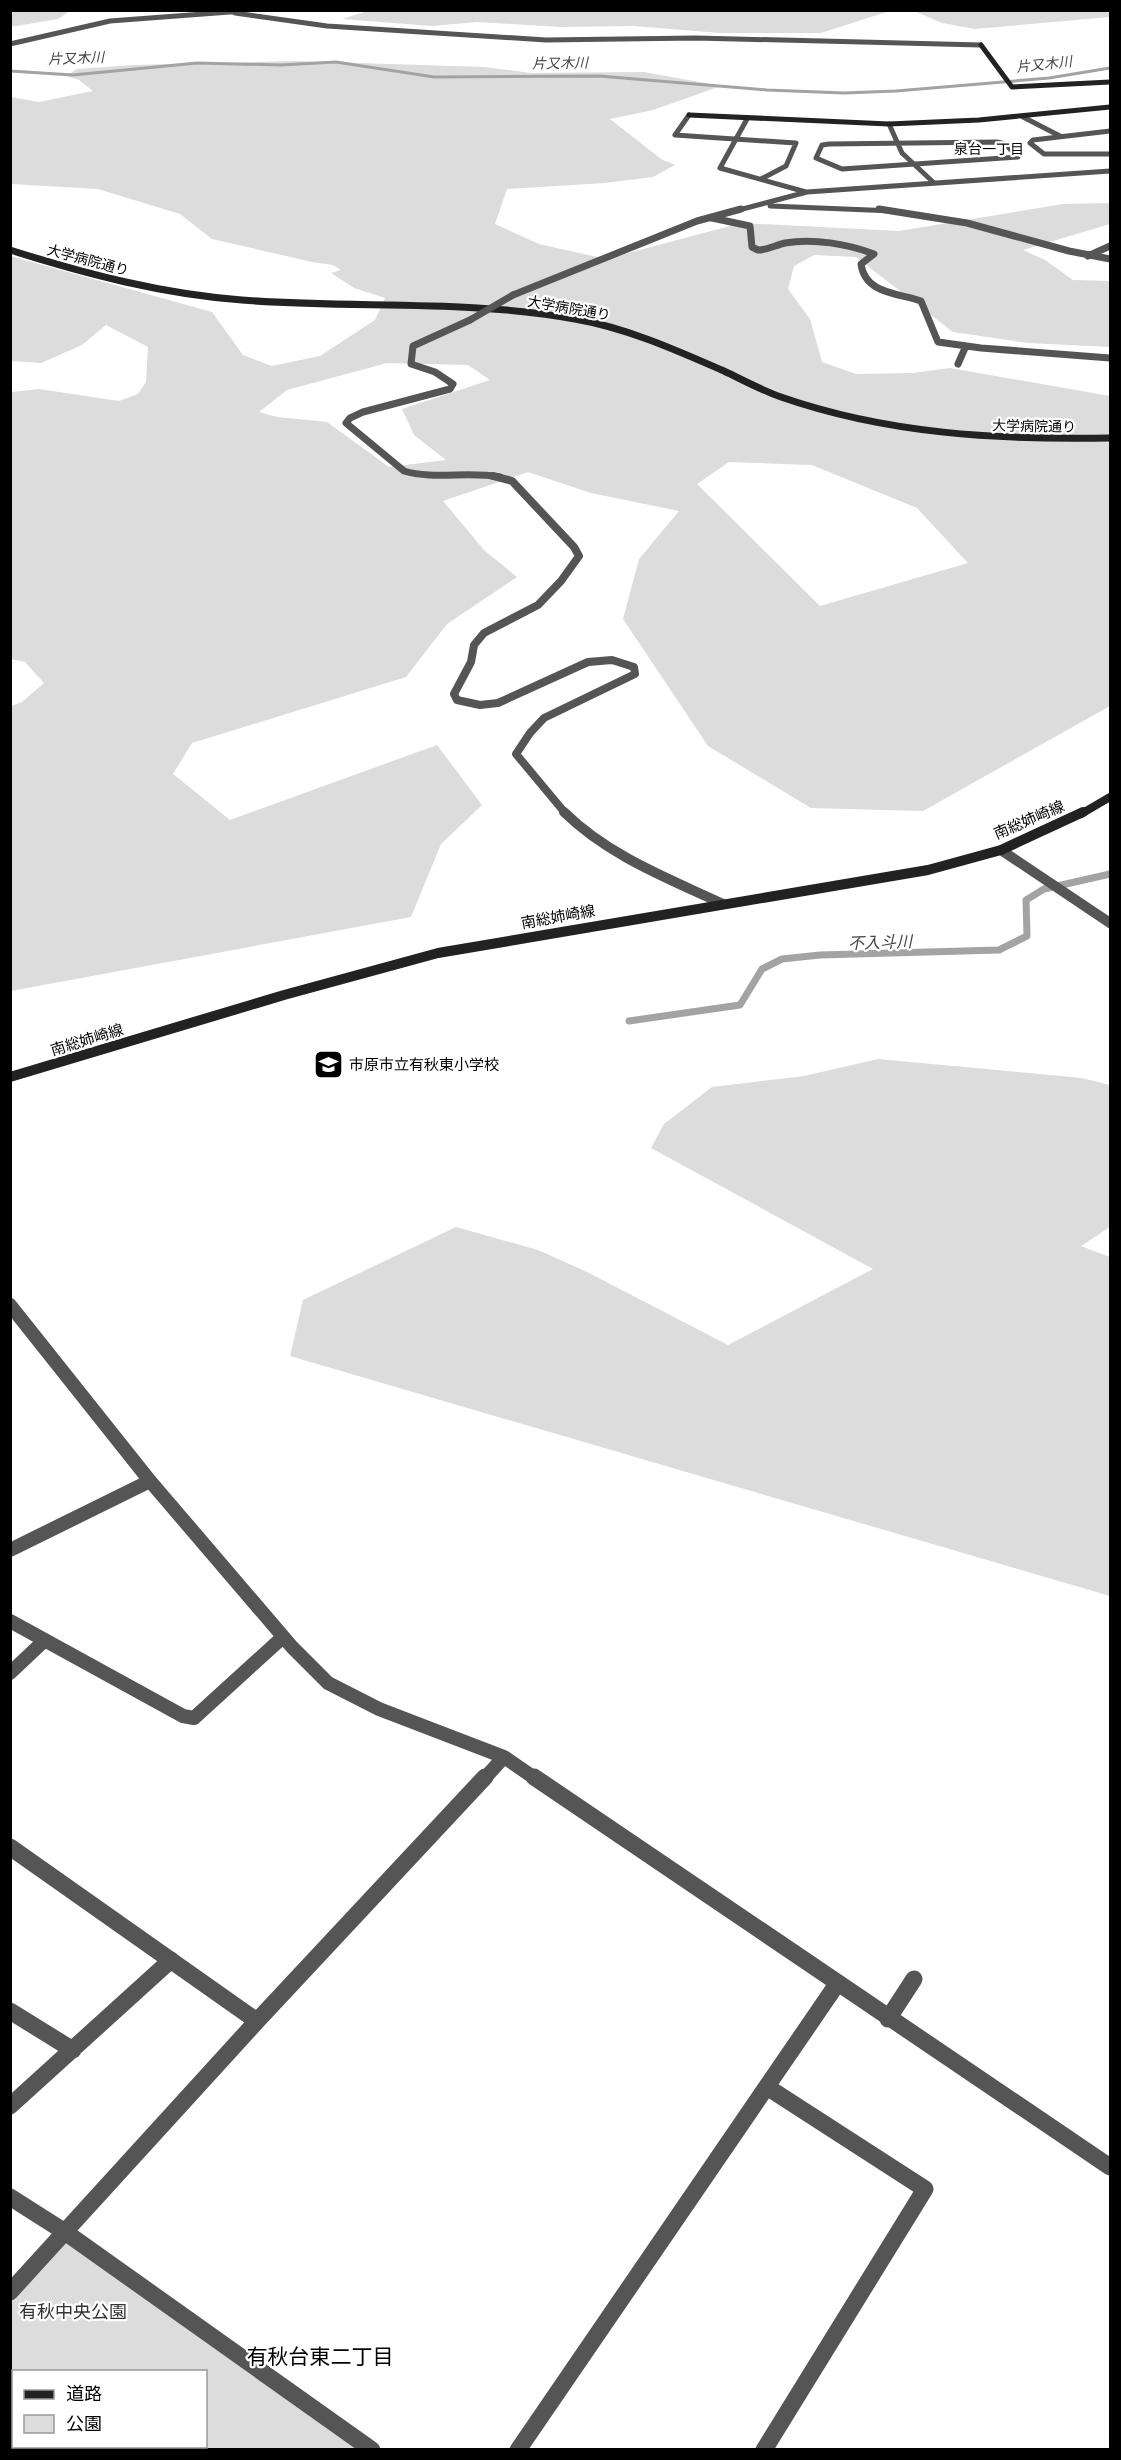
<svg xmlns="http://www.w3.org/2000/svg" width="1121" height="2460" font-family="Poppins,'Noto Sans JP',sans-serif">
<rect width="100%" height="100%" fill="#fff"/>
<path fill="#dcdcdc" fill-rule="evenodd" d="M11,10H70V11L58,19L11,27Z
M371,10H890V11L821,33H720L634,26L561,27L477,22L432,26L342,19Z
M1110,10V17L975,29L942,23L914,11Z
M297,61L484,67L531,73L644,72L721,86L653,110L610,119L661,159L675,165L653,177L605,183L507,189L495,224L539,244L606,259L741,223L899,231L1063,204L1110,203V224L1023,250L1045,260L1073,280L1110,281V347L1028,343L953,332L856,257L814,255L794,266L788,289L810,319L822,362L856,374L913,373L950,368L1110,396V706L923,811L811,808L708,746L623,619L639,559L679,511L591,493L528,472L443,501L484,550L517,577L447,624L406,677L192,743L173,774L230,820L437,745L482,805L441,844L411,917L11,991V706L22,702L44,683L25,662L11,659V392L39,389L119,401L138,394L146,382L148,347L106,325L82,345L41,363L11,361L10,256L212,312L243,355L272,366L320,356L375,320L385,298L354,288L331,273L341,270L333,265L312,262L212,239L180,214L98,189L11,184V97L39,102L93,91L79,80L66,76L77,69L133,65ZM387,363L468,365L490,380L402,409L414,435L446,460L389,467L327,422L277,417L259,412L287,390ZM729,462L812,465L917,508L968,563L820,606L697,484Z
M878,1059L1082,1078L1110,1085V1227L1081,1246L1110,1257V1596L290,1356L303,1300L456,1227L538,1250L587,1272L728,1345L873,1269L651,1148L664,1124L712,1087L804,1076Z
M65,2232L371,2450H11V2292ZM14,2372H206V2446H14Z"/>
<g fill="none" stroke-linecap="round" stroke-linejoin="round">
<path stroke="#a3a3a3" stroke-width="3" d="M10,71L73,75L197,63L281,65L336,62L434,77L599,76L767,90L844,93L896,91L1049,78L1110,68"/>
<path stroke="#a3a3a3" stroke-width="7" d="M629,1021L740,1005L762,969L782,959L820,955L999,950L1027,936L1026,900L1044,889L1110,874"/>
<path stroke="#555" stroke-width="5" d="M235,13L327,26L546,40L696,38L981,45
M10,44L110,21L243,11
M689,115L675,135L796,143L786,166L761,179
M1023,117L1060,136
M747,119L720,168L806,192
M889,124L902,153L933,182
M1110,131L1033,140L1030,143L1044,154H1110
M997,142L1005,144L1018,157L842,169L816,158L822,145L829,144Z
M770,206L894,211
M735,211L807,192L1110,171"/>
<path stroke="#555" stroke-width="7" d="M879,209L967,223L1069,251L1110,259
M712,218L750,226L752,247L758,250C768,250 776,245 785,243C813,238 848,244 874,254L861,264C865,294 898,293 921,301L938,342L981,348L1110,358
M1088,256L1110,246
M513,295L697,221L741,209
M470,320L413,346L411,364L435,372L453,384L450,389L363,412L350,418L346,423L404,471C433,480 469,471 500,477
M958,364L965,348"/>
<path stroke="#555" stroke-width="8" d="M493,476L512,481L574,547L579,556L561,581L538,605L484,633L474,645L471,662L454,694L457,700L480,705L498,703L588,662L612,660L634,667L635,674L544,718L530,733L516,754L566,814"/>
<path stroke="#555" stroke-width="10" d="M564,812C609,856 667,878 723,904
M1001,850L1110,923"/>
<path stroke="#555" stroke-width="14" d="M10,1305L150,1481L292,1647L328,1683L379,1709L504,1757L536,1779
M10,1550L150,1481
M10,1621L183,1716L194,1718L283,1637
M10,1673L45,1640
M484,1779L504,1757"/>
<path stroke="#555" stroke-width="17" d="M534,1777L1110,2167
M10,1847L257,2021
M10,2011L73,2050
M888,2019L914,1979
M10,2106L171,1960
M10,2197L65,2232L372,2450
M10,2292L257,2021L485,1777
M518,2450L837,1984
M764,2450L925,2189L767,2087"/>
<path stroke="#222" stroke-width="5" d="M981,45L1012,87L1110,82
M689,115L889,124L979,120L1110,107"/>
<path stroke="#222" stroke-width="7" d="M10,250C86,274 162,294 242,300C353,309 465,299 575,319C627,328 676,350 724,371C743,380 761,390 781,397C887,434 998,440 1110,438"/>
<path stroke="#222" stroke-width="8" d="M1081,814L1110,797"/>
<path stroke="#222" stroke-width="10" d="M10,1077L284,995L438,953L928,870L1001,850L1083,812"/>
<path stroke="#555" stroke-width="7" d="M470,320L513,295"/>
</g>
<defs>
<symbol id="school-square" viewBox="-11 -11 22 22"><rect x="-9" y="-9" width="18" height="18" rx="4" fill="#000" stroke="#fff"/><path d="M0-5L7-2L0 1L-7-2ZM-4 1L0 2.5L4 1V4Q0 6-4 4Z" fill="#fff"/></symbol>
</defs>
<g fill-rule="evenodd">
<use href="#school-square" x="312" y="1048" width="33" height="33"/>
</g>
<g text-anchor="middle" stroke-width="4.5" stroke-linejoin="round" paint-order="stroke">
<g font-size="14" font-style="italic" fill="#444" stroke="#fff">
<text transform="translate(76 58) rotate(-2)" y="5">片又木川</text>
<text transform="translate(560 63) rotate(-1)" y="5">片又木川</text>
<text transform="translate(1044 64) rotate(-6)" y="5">片又木川</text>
</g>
<g font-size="14" fill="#000" stroke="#fff">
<text x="989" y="154">泉台一丁目</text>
</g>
<g font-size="14" fill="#000" stroke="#fff">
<text transform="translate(88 260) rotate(15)" y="5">大学病院通り</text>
<text transform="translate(569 308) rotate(10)" y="5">大学病院通り</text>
<text transform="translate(1034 426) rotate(1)" y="5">大学病院通り</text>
</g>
<g font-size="15" fill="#000" stroke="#fff">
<text transform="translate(1029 820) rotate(-23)" y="5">南総姉崎線</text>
<text transform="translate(558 917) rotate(-10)" y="5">南総姉崎線</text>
<text transform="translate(87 1040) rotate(-17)" y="5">南総姉崎線</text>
</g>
<g font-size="15" fill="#000" stroke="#fff" text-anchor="start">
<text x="349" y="1070">市原市立有秋東小学校</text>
</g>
<g font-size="16" font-style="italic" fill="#444" stroke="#fff">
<text transform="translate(880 942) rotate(-2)" y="6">不入斗川</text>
</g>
<g font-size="18" fill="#333" stroke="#fff">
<text x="73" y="2318">有秋中央公園</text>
</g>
<g font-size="21" fill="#000" stroke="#fff">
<text x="320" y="2364">有秋台東二丁目</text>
</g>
</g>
<rect width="1121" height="2460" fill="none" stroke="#000000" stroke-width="24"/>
<rect x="12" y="2370" width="195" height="78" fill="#ffffff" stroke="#999999" stroke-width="1.5"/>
<rect x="24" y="2390" width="30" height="9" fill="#222222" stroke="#999999" stroke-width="1.5"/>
<text x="66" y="2400" font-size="18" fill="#000000">道路</text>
<rect x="24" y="2415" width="30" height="18" fill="#dcdcdc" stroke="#999999" stroke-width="1.5"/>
<text x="66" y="2430" font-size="18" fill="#000000">公園</text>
</svg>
